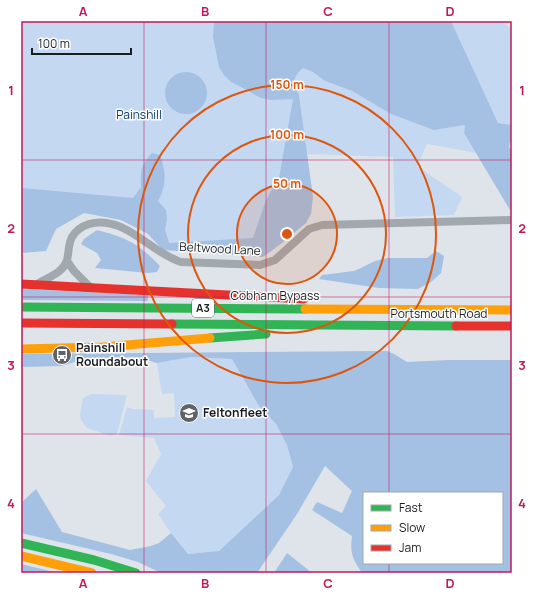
<svg xmlns="http://www.w3.org/2000/svg" width="533" height="594" font-family="Manrope,sans-serif">
<rect width="100%" height="100%" fill="#dee4ea"/>
<path fill="#c4d8f2" d="M21,21H214L213,37L219,66L224,75L231,82L246,91L271,100L293,98L288,237L160,244L149,210L21,195Z
M451,21H501L512,29V125L498,123Z
M303,68L313,72L325,81L352,91L391,114L420,125L434,130L465,125L464,133L476,153L427,144L417,166L462,197L454,215L395,217L393,157L307,154L299,95L294,84L296,75Z
M191,357L232,359L259,406L276,424L287,445L293,467L279,495L219,551L188,554L171,533L158,514L166,506L146,481L161,454L154,438L119,435L127,407L133,409L154,410V418L175,417L174,393L162,394L157,363Z
M91,394L127,395L117,434L111,436L87,428L81,420L80,414L83,398Z"/>
<path fill="#a4c0e2" fill-rule="evenodd" d="M214,21H451L498,123L512,125V143L510,142L509,147L512,152V216L510,210L464,133L465,125L434,130L420,125L391,114L352,91L325,81L313,72L303,68C292,78 293,82 299,95L313,197L311,214L306,223L282,243L263,257L163,250L148,234L121,220L84,213L56,229L46,251L21,253V188L133,198L141,187C140,172 141,164 152,153L160,155C166,171 167,186 158,201L166,210L167,219L165,230L169,243L253,238L266,200L279,178L293,99L271,100L261,98L231,82L224,75L219,67L213,37Z
M165 93a21 21 0 1 1 42 0a21 21 0 1 1-42 0Z
M97,230C127,238 138,243 160,266L157,272L148,273L95,268L101,260L97,253L81,244L84,239Z
M436,251L444,256L441,273L431,282L418,289L379,288L319,279L322,275L354,271L363,267L375,261L387,258H427Z
M21,289L148,295V301L21,300Z
M387,351L394,354L407,362L449,360H512V573H362C352,558 350,554 352,536L312,510L317,502L342,513L352,491L325,466L297,514L257,573H161L138,562L111,554L21,533V503L36,489L62,532L130,550L151,546L159,543L171,533L188,554L219,551L279,495L293,467L287,445L276,424L259,406L232,359L191,357L157,363L137,357L89,358L61,366L21,367V354ZM364,493H502V563H364Z
M287,553L312,573H274Z
M21,564L58,573H21Z"/>
<g fill="none" stroke-linecap="round" stroke-linejoin="round">
<path stroke="#a1a8ae" stroke-width="8" d="M67,261L74,271L90,287
M39,283C49,277 63,273 67,260C69,253 68,244 72,237C76,230 83,226 89,224C124,214 151,253 181,262L260,265L275,260L309,229L322,225L512,220"/>
<path stroke="#30b455" stroke-width="9" d="M21,307L305,309
M172,324L456,326
M210,338L266,334
M21,543L94,560L136,573"/>
<path stroke="#ff9f0a" stroke-width="9" d="M305,309L512,310
M21,349L103,347L210,338
M21,556L92,573"/>
<path stroke="#e5322d" stroke-width="9" d="M21,284L304,299
M21,323L172,324
M456,326H512"/>
</g>
<path fill="none" stroke="#c2185b" stroke-width="1" stroke-opacity="0.55" d="M144,21V573M266,21V573M389,21V493M21,160H512M21,297H512M21,434H512M389,563V573"/>
<circle cx="287" cy="234" r="50" fill="#de560d" fill-opacity=".12"/>
<g fill="none" stroke="#de560d" stroke-width="2">
<circle cx="287" cy="234" r="50"/>
<circle cx="287" cy="234" r="99"/>
<circle cx="287" cy="234" r="149"/>
</g>
<defs>
<symbol id="bus-disc" viewBox="-11 -11 22 22"><circle r="9.5" fill="#5f6368" stroke="#fff"/><path d="M-5-6H5V4H4V6H2V4H-2V6H-4V4H-5ZM-3.5-4V0h7V-4ZM-3.5 1.2v1.5H-2V1.2ZM2 1.2v1.5H3.5V1.2Z" fill="#fff"/></symbol>
<symbol id="school-disc" viewBox="-11 -11 22 22"><circle r="9.5" fill="#5f6368" stroke="#fff"/><path d="M0-5L7-2L0 1L-7-2ZM-4 1L0 2.5L4 1V4Q0 6-4 4Z" fill="#fff"/></symbol>
</defs>
<g fill-rule="evenodd">
<use href="#bus-disc" x="51" y="344" width="22" height="22"/>
<use href="#school-disc" x="178" y="402" width="22" height="22"/>
</g>
<g text-anchor="middle" stroke-width="3" stroke-linejoin="round" paint-order="stroke">
<rect fill="#fff" stroke="#5f6164" stroke-width="1" x="192" y="299" width="22" height="18" rx="3"/>
<g font-size="11" font-weight="bold" fill="#1a1d22">
<text x="203" y="312">A3</text>
</g>
<g font-size="12" fill="#07376b" stroke="#fff">
<text x="139" y="119">Painshill</text>
</g>
<g font-size="12" fill="#1a1d22" stroke="#fff">
<text transform="translate(220 249) rotate(3)" y="4">Beltwood Lane</text>
<text x="275" y="300">Cobham Bypass</text>
<text x="439" y="318">Portsmouth Road</text>
</g>
<g font-size="12" font-weight="bold" fill="#1a1d22" stroke="#fff" text-anchor="start">
<text x="76" y="352">Painshill<tspan x="76" dy="14">Roundabout</tspan></text>
<text x="203" y="417">Feltonfleet</text>
</g>
</g>
<circle cx="287" cy="234" r="6" fill="#de560d" stroke="#fff" stroke-width="2"/>
<g font-size="12" text-anchor="middle" font-weight="bold" fill="#de560d" stroke="#fff" stroke-width="3" stroke-linejoin="round" paint-order="stroke">
<text x="287" y="89">150 m</text>
<text x="287" y="139">100 m</text>
<text x="287" y="188">50 m</text>
</g>
<rect width="533" height="594" fill="none" stroke="#ffffff" stroke-width="44"/>
<rect x="363" y="492" width="140" height="72" fill="#ffffff" stroke="#a3a5a7"/>
<rect x="371" y="505" width="20" height="6" fill="#30b455" stroke="#a3a5a7"/>
<text x="399" y="512" font-size="12" fill="#1a1d22">Fast</text>
<rect x="371" y="525" width="20" height="6" fill="#ff9f0a" stroke="#a3a5a7"/>
<text x="399" y="532" font-size="12" fill="#1a1d22">Slow</text>
<rect x="371" y="545" width="20" height="6" fill="#e5322d" stroke="#a3a5a7"/>
<text x="399" y="552" font-size="12" fill="#1a1d22">Jam</text>
<path d="M32 48v6h99v-6" fill="none" stroke="#1a1d22" stroke-width="2"/>
<text x="38" y="48" font-size="12" fill="#1a1d22" stroke="#ffffff" stroke-width="3" paint-order="stroke">100 m</text>
<rect x="22" y="22" width="489" height="550" fill="none" stroke="#c2185b" stroke-width="1.5"/>
<g font-size="13" text-anchor="middle" font-weight="bold" fill="#c2185b">
<text x="83" y="16">A</text>
<text x="205" y="16">B</text>
<text x="328" y="16">C</text>
<text x="450" y="16">D</text>
<text x="11" y="95">1</text>
<text x="522" y="95">1</text>
<text x="11" y="233">2</text>
<text x="522" y="233">2</text>
<text x="11" y="370">3</text>
<text x="522" y="370">3</text>
<text x="11" y="508">4</text>
<text x="522" y="508">4</text>
<text x="83" y="588">A</text>
<text x="205" y="588">B</text>
<text x="328" y="588">C</text>
<text x="450" y="588">D</text>
</g>
</svg>
